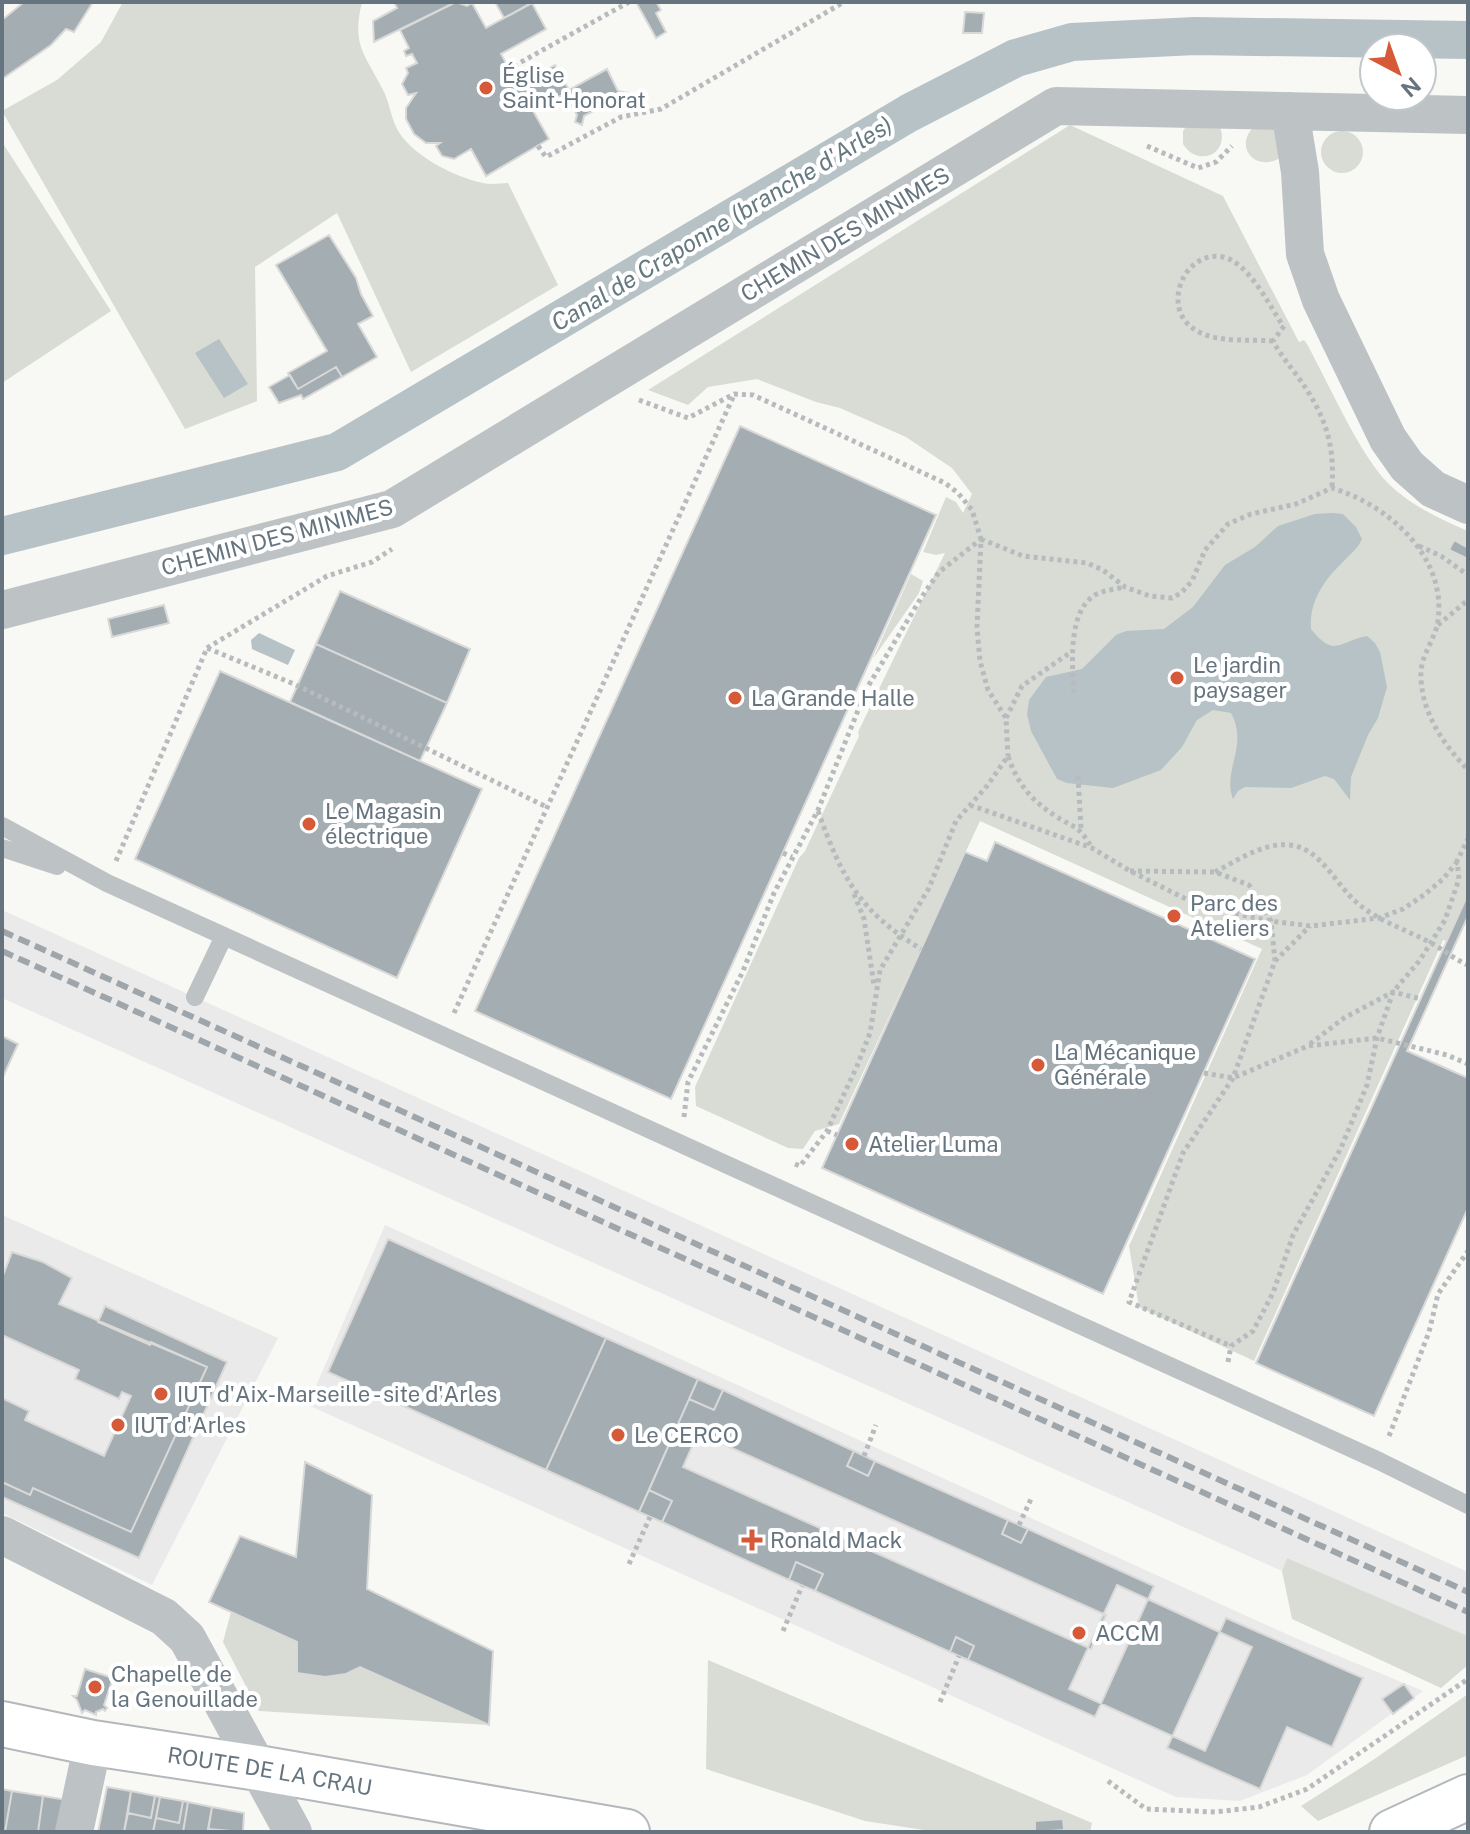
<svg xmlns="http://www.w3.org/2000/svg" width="1470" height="1834" font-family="'Public Sans',sans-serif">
<rect width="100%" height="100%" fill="#f8f8f5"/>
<path fill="#e9eae9" d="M2,910L1468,1572V1636L1287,1558L1282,1571L2,998Z
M2,1215L278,1338L152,1585L2,1513Z
M385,1225L1293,1637L1423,1691L1307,1775L1240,1801L1176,1797L308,1405Z"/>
<path fill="#d8dcd5" d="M123,2H362C352,44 363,52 382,88C390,102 391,121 400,134C417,158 455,177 483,183C491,185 500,183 508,183L558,285L411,372L337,213L255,267L257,401L185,429L2,111L57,80L101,42Z
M1274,124L1280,158C1254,173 1233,145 1255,126Z
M1070,125L1223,196L1299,342L1304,340L1307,344C1329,384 1355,445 1384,479C1406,503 1439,519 1468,531V895L1447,941L1443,940L1436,956L1254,1361L1139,1307L1129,1246L1262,949L980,821L839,1124L815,1131L803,1149L788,1148L696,1106L695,1087L799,858L805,851L859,736L858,732L945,553L936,555L923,552L946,497L956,502L963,513L972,494L952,468L906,437L840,408L816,402L757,379L708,387L688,405L648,390Z
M1187,125L1220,127C1230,154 1198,168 1183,144V131Z
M1321 152a21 21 0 1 1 42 0a21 21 0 1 1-42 0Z
M2,142L111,311L2,383Z
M911,574L923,581L919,593L873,659Z
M1287,1558L1468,1636V1665L1441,1688L1292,1619L1282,1571Z
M231,1612L297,1642L298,1673C321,1676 338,1677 360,1667L489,1725L259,1711L223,1642Z
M708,1660L1092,1823L1090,1832H937L865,1821L706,1769Z
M1468,1694V1755L1318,1821L1301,1806L1370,1762Z"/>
<path fill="#b6c2c5" d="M219,339L248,384L224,398L195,353Z
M1332,513L1343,514L1356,527L1362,539C1357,550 1350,554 1342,563C1323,581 1309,603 1311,629C1335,659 1339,641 1367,636L1375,643L1380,652L1387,687L1378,718L1368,735L1351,777L1350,800L1334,779L1325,776L1291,788L1245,787L1238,791L1233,799C1222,770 1249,746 1231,713L1213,710L1197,720L1182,747L1161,770L1113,788L1067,783L1057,779L1031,731L1027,714L1029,700L1046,677L1082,669L1116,635L1126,631L1164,629L1193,607L1225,565L1255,547L1278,526L1315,514Z
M259,633L295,650L288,665L252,649L251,640Z"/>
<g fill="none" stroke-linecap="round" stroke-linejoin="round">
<path stroke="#b6c2c5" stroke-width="38" d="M2,536L337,452L909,113L1016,58L1072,42L1195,36L1468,40"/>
</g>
<path fill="#a4adb2" stroke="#d9d9d8" stroke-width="2" fill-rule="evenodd" d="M24,2H93L74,32L66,29L51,45L2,79V20Z
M394,2H456L374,42L373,21L397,8Z
M456,2L467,6L472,3L486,28L532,3L546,29L501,54L518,86L555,65L569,90L607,69L618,91L629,93L627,100L619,97L584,116L582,125L575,122L577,115L568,99L565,100L562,95L533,111L549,139L486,176L471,149L454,159L442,156L436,146L440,143H426L414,134L406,119V108L416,93L408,95L402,84L408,73L406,68L417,63L412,54L406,56L404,51L409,48L400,30Z
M495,2H533L504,18Z
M636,2H656L661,10L656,13L666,32L656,38Z
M965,12L984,13L982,33H963Z
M329,235L356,278L361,294L373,316L358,324L377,357L342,377L336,367L298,389L288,373L327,351L276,265Z
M336,367L342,377L303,399L301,395L279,403L269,387L290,375L298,389Z
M740,426L936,515L671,1099L475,1011Z
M1454,540L1468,548V559L1449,550Z
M340,591L470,649L447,703L316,644Z
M164,605L169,623L112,637L108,619Z
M316,644L447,703L420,761L290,702Z
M220,671L482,789L397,978L135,859Z
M995,842L1255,959L1103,1294L822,1168L965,852L987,861Z
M1468,894V916L1407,1051L1468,1078V1208L1374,1416L1256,1363Z
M2,1036L18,1044L2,1079Z
M388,1239L606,1338L546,1470L328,1372Z
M12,1252L43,1262L72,1278L59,1304L207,1367L131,1532L33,1488L30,1495L2,1482V1398L29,1411L25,1420L104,1456L131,1396L122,1392L119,1399L75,1379L79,1370L2,1335V1278Z
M105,1306L227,1362L139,1558L2,1497V1482L30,1495L33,1488L131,1532L207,1367L151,1342L150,1345L98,1322Z
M606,1338L698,1379L639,1512L546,1470Z
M698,1379L723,1390L714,1410L689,1399Z
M723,1390L854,1451L847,1466L868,1476L875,1461L1008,1520L1002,1534L1021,1543L1028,1529L1154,1586L1095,1717L968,1660L974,1646L956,1637L950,1652L815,1591L823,1574L796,1562L789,1580L662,1522L672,1501L649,1490L689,1399L714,1410ZM698,1433L1106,1615L1091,1649L683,1467Z
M854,1451L875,1461L868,1476L847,1466Z
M305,1462L372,1495L367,1589L493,1651L489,1725L360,1667L346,1674L325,1677L297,1673V1642L209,1602L240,1536L296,1557Z
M649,1490L672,1501L662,1522L639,1512Z
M1008,1520L1028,1529L1021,1543L1002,1534Z
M796,1562L823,1574L815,1591L789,1580Z
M1117,1585L1252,1647L1205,1751L1069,1689Z
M1226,1618L1363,1678L1332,1747L1287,1727L1260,1789L1167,1748Z
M956,1637L974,1646L968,1660L950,1652Z
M85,1669L113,1678L104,1705L107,1708L105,1711L103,1709L96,1712V1715L85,1710L82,1713L77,1700L73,1696H77Z
M1404,1684L1414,1698L1393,1714L1382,1699Z
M107,1787L131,1791L124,1832H98Z
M2,1789L12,1791L5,1832H2Z
M12,1791L43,1796L38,1832H5Z
M131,1791L155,1796L151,1818L128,1813Z
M43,1796L73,1801L65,1832H38Z
M155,1796L160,1797L153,1832H124L128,1813L151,1818Z
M160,1797L183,1801L179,1823L156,1818Z
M183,1801L188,1802L183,1832H153L156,1818L179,1823Z
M188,1802L212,1807L208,1832H183Z
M212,1807L244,1813L243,1832L208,1829Z
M1063,1819L1064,1830L1035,1832V1821Z"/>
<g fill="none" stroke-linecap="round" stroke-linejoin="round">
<defs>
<g id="secondary">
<path id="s1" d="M2,1724L93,1743L258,1768L627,1832"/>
<path d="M1392,1832L1468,1797"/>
</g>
</defs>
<use href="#secondary" stroke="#b2b8bc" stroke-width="48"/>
<path stroke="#b8bbbe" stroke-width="5" stroke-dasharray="4 4" stroke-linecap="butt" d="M514,66L629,2
M538,146L546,157L621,117L661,109L844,2
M1147,146L1198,168L1216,162L1232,146
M1284,326L1273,341C1280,354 1289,365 1298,377C1324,413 1335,442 1332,487
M1273,341C1250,339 1220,343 1199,332C1158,312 1183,249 1223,257C1248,262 1270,306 1283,326
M639,400L688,418L734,394L753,395L945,483L958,493L972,510L981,539L977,627L980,661L988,690L1006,718L1008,756
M981,539L1023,556L1087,563L1103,570L1125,587L1150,596L1172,598L1181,593L1192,581L1205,550L1228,524L1251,514L1296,504L1332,488C1388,505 1447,556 1438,621C1435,641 1419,656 1421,679C1423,715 1444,745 1468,770
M1419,546L1441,556L1468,575
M1438,625L1468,600
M207,648L327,576L372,562L392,549
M1074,693C1072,665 1067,606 1099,593C1107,590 1116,589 1124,587
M1006,718L1022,686L1071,652
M1078,776L1081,828
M970,805L1092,848L1130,871L1202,907L1271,921L1311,926L1379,918L1403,909L1424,895L1443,879L1457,862
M818,811C842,878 859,911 921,949
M783,853L792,857
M116,861L207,648L294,684L547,807
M1130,871L1215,872L1249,885L1271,921L1275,961L1233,1078L1183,1153L1129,1302L1231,1346
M1215,872C1238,860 1264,842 1290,845C1320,848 1335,883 1355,901C1377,921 1405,929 1431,943C1444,950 1454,959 1468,965
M854,894L864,919L874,985
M1275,961L1310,926
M454,1013L734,395
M1310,1044L1344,1018L1393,992L1421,999
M1204,1073L1233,1078L1308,1046L1377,1038L1447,1055L1468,1064
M684,1117L688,1082L743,971L774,893L818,810L867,688L921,598L939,572L980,540
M827,1131L837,1135
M795,1164L800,1166L827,1131L857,1066L870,1033L880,970L929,888L956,821L987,786L1008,756C1017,783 1031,800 1054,815C1075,829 1078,824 1092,848
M1228,1362L1231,1346L1253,1331L1273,1293L1293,1235L1341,1148L1367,1085L1377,1038L1393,992L1420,960L1445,920L1459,879L1457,861L1468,839
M1389,1436L1429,1332L1438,1294L1468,1251
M864,1456L876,1425
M1019,1525L1031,1499
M629,1564L650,1517
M783,1631L802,1586
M940,1702L959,1656
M1108,1781L1146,1809L1215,1812L1259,1807L1307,1789L1468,1679"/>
<path stroke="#bdc2c5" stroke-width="18" d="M2,826L107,883L1379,1461L1468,1505
M2,848L57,866
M195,997L224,936"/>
<path stroke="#bdc2c5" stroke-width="38" d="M1290,111L1300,172L1305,254L1321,300L1388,439L1407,466L1433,489L1468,505
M2,610L392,509L1056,106L1468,115
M2,1535L164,1617L187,1638L293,1832
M74,1832L93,1743"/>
<use href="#secondary" stroke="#fff" stroke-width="44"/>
<path stroke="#9fa6ab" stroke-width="6" stroke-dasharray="12 6" stroke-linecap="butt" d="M2,931L1468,1592
M2,951L1468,1612"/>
</g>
<g fill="#d65938" stroke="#fff" stroke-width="3">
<circle cx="486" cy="88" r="8"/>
<circle cx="1177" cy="678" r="8"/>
<circle cx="735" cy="698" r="8"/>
<circle cx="309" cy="824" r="8"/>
<circle cx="1174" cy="916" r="8"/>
<circle cx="1038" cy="1065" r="8"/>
<circle cx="852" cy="1144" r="8"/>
<circle cx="161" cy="1394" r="8"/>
<circle cx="118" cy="1425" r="8"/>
<circle cx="618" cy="1435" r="8"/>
<path d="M748 1528h8v8h8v8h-8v8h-8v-8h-8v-8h8z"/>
<circle cx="1079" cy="1633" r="8"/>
<circle cx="95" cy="1687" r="8"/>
</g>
<g text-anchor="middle" stroke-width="8" stroke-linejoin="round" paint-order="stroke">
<g font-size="22" fill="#65747e" stroke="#fff" text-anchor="start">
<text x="502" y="83">Église<tspan x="502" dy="25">Saint-Honorat</tspan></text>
<text x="1193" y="673">Le jardin<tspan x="1193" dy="25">paysager</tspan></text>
<text x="751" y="706">La Grande Halle</text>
<text x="325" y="819">Le Magasin<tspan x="325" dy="25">électrique</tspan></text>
<text x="1190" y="911">Parc des<tspan x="1190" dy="25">Ateliers</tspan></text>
<text x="1054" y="1060">La Mécanique<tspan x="1054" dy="25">Générale</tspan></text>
<text x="868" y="1152">Atelier Luma</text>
<text x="177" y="1402">IUT d'Aix-Marseille - site d'Arles</text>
<text x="134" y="1433">IUT d'Arles</text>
<text x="634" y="1443">Le CERCO</text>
<text x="770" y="1548">Ronald Mack</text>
<text x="1095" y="1641">ACCM</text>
<text x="111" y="1682">Chapelle de<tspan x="111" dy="25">la Genouillade</tspan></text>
</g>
<g font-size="22" fill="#65747e" stroke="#fff">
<text transform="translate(845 234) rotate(-31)" y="8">CHEMIN DES MINIMES</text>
<text transform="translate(277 537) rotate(-15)" y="8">CHEMIN DES MINIMES</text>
<text dy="8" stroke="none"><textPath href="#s1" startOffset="272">ROUTE DE LA CRAU</textPath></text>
</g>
<g font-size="24" font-style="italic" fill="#65797f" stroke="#fff">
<text transform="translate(722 224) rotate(-31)" y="8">Canal de Craponne (branche d'Arles)</text>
</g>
</g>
<rect width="1470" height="1834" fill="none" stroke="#65747e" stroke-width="8"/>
<g transform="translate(1398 72) rotate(139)"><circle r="38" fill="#ffffff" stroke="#c1c7cb" stroke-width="2"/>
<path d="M0-6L14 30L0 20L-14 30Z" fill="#d65938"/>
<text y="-12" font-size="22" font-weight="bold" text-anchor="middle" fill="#65747e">N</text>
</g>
</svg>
